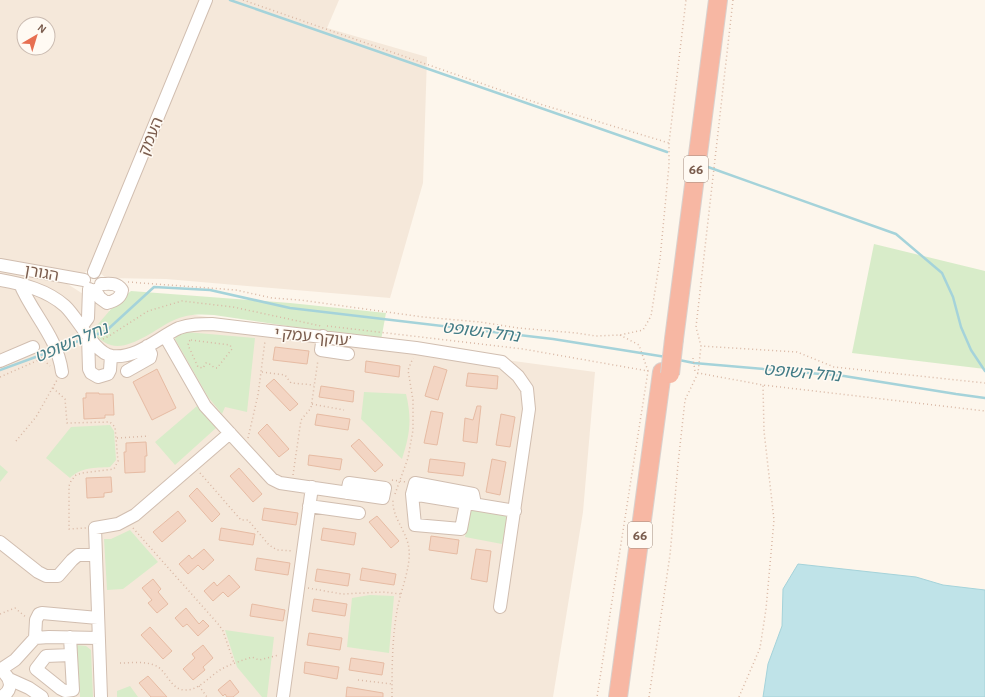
<svg xmlns="http://www.w3.org/2000/svg" width="985" height="697" font-family="'Alegreya Sans','Noto Sans Hebrew',sans-serif">
<rect width="100%" height="100%" fill="#fdf6ec"/>
<path fill="#f5e8da" fill-rule="evenodd" d="M0,0H339L327,28L427,57L423,183L390,298L166,279L106,278L100,273L94,270H88L81,276L0,260ZM24,24H48V48H24Z
M0,271L66,283L119,317L168,311L416,348L595,372L583,512L553,697H0Z"/>
<path fill="#d8ecc9" d="M874,244L985,271V369L852,353Z
M131,291L290,303L386,313L381,340L214,315C198,314 187,314 172,321C148,333 114,365 93,330L111,309L119,303L125,296Z
M186,332L255,338L247,412L225,407L222,414L208,397L175,339L177,335Z
M364,392L406,394C412,419 410,434 402,459L361,419Z
M197,406L216,428L175,465L155,442Z
M110,425L114,431L116,460L110,467C95,468 81,467 70,478L46,458L71,427Z
M0,465L8,472L0,482Z
M471,507L508,514L502,544L465,537Z
M130,530L158,562L123,589L107,590L104,539H111Z
M370,595L394,596L389,653L347,647L352,598Z
M225,630L274,637L267,697H262L237,667Z
M76,645L86,646L91,650L93,697H80Z
M130,686L138,697H117V691Z"/>
<path fill="#bfe3e8" stroke="#a5d3da" d="M798,564L916,577L943,585L985,590V697H763L768,664L782,626L783,589Z"/>
<g fill="none" stroke-linecap="round" stroke-linejoin="round">
<path stroke="#a5d3da" stroke-width="2.5" d="M230,0L667,152
M708,167L896,234L942,273L953,297L961,327L971,350L985,371
M92,336L106,331L154,287L210,290L290,308L553,339L666,357
M59,348L84,339
M679,360L694,363L844,376L956,394L985,398
M0,370L52,351"/>
</g>
<path fill="#f3d5c3" stroke="#e6bba3" d="M275,347L309,351L307,364L273,360Z
M366,361L400,366L399,377L365,372Z
M434,366L447,370L438,400L425,396Z
M157,369L176,408L152,420L133,382Z
M468,373L498,376L497,389L466,386Z
M274,379L298,404L290,411L266,386Z
M321,386L354,391L353,402L319,397Z
M86,393H99V394H113L114,415H105V418L84,419L83,398H86Z
M477,406H481L477,443L463,441L465,418L473,420Z
M431,411L443,413L437,445L424,443Z
M317,414L350,419L348,430L315,425Z
M501,414L515,417L510,447L496,445Z
M267,424L289,449L279,457L258,433Z
M359,439L383,465L375,472L351,446Z
M146,442L147,456H145V472L125,473L124,452H126V443Z
M309,455L342,459L340,470L308,465Z
M430,459L465,463L463,476L428,472Z
M492,459L506,462L500,495L486,492Z
M239,468L262,494L253,502L230,476Z
M111,477L112,492L104,493V497L87,498L86,478Z
M197,488L220,514L212,522L189,496Z
M264,508L298,513L296,525L262,520Z
M178,511L186,521L162,542L153,532Z
M377,516L399,541L391,548L369,522Z
M221,528L255,534L253,545L219,540Z
M323,528L356,533L354,545L321,540Z
M431,536L459,540L457,554L429,550Z
M204,549L214,560L203,570L198,565L188,574L179,564L189,555L192,559Z
M476,549L491,551L487,582L471,579Z
M257,558L290,563L288,575L255,570Z
M362,568L396,574L394,585L360,580Z
M317,569L350,574L348,586L315,581Z
M229,575L240,587L228,597L223,592L213,601L204,591L214,582L217,586Z
M153,579L161,589L158,592L168,604L157,613L148,603L152,600L142,588Z
M314,599L347,604L345,616L312,611Z
M252,604L285,610L283,621L250,616Z
M186,608L199,624L203,620L209,626L198,636L187,624L183,627L175,618Z
M150,627L172,651L163,659L141,635Z
M309,633L342,638L340,650L307,645Z
M203,645L213,658L203,667L205,670L193,680L183,669L195,658L192,654Z
M351,658L384,663L382,675L349,670Z
M305,662L339,667L337,679L304,673Z
M148,676L167,697H151L139,683Z
M230,680L239,692L233,697H227L225,694L223,696L218,690Z
M347,687L383,693V697H346Z"/>
<g fill="none" stroke-linecap="round" stroke-linejoin="round">
<defs>
<path id="minor" d="M0,265L84,280
M94,272L206,0
M0,280C23,284 47,290 65,306C79,319 94,353 112,356C137,359 159,337 179,328C190,324 201,324 212,324L416,348L502,362L518,376L527,389L529,409L500,607
M20,284C33,315 57,336 62,372
M95,290L100,298L107,303C115,301 121,298 122,290C116,282 110,284 101,284
M82,326L88,318L89,289
M88,336L89,369L91,373L98,377L108,374L110,370L111,356
M165,336L205,406L272,479L280,483L383,498L385,488L349,483L347,493
M323,336L321,350L348,354
M0,361L33,347
M127,371L150,358L151,354L147,346
M412,494L415,525L461,529L466,503
M475,504L473,494L415,483L412,494L515,511
M309,506L359,513
M0,542L38,572L46,576H58L72,560L78,555H96
M70,637L73,690L65,691L61,689L36,669L46,656L71,655
M35,638L36,620L39,614L42,613L98,618
M0,670L15,660L35,638L49,637L99,638
M9,679L29,688L42,697
M0,697C11,693 13,682 5,674
M101,697L95,528L118,524L135,515L230,433
M283,697L312,487"/>
<path id="highway" d="M674,339L718,0
M618,697L662,372"/>
</defs>
<use href="#minor" stroke="#d1beb0" stroke-width="14"/>
<use href="#highway" stroke="#dad1cd" stroke-width="20"/>
<path stroke="#d9b8a5" stroke-width="1.5" stroke-dasharray="1 3" stroke-linecap="butt" d="M243,0L543,105L669,143
M733,0L696,327L701,346L797,352L834,367L985,383
M128,282L236,290L272,298L300,300L423,317L480,322L518,328L576,333L596,336L620,335L643,330L651,316L660,259L669,165V143L686,0
M327,326L523,349L648,371L597,697
M620,335L639,345L648,371
M103,339L109,336L148,311L182,301L233,307L321,326
M191,340L230,345L232,349L217,368H215L208,363H206L203,368L198,367L188,345L189,341Z
M38,355L50,366
M693,358L695,371L698,373L763,385L985,411
M262,372L285,375L291,383L314,385
M0,377L41,359
M53,388L65,399L67,423L110,422L115,427L118,461L114,469L82,473L76,475L71,481L69,486V529L86,528
M312,404L344,410
M117,438L149,436
M248,438L258,395L265,341
M16,441L36,417L57,380
M200,473L241,520H248L269,545L277,550L293,551
M293,475L301,420L311,408L318,360
M392,480L406,482
M395,494L408,458L413,430V400L408,370L413,358
M133,528L219,625L223,631L234,663
M308,588L342,594L383,592L401,594
M0,614L15,608L27,618
M120,663C131,663 143,661 154,665C167,669 170,691 186,690C199,690 210,676 220,670C230,664 241,661 252,657L259,660L279,655
M358,680L392,684
M199,686L207,697
M392,697C392,669 392,639 397,611C400,592 411,568 409,549C407,531 392,518 393,500
M649,697L670,555L678,464L685,400L698,373L701,346
M739,697L760,648L766,609L774,520L764,431L763,385"/>
<use href="#minor" stroke="#fff" stroke-width="12"/>
<use href="#highway" stroke="#f7b7a3" stroke-width="18"/>
<defs>
<path id="highway-bridge" d="M670,374L674,339"/>
</defs>
<use href="#highway-bridge" stroke="#dad1cd" stroke-width="20" stroke-linecap="butt"/>
<use href="#highway-bridge" stroke="#f7b7a3" stroke-width="18"/>
</g>
<g text-anchor="middle" stroke-width="3" stroke-linejoin="round" paint-order="stroke">
<g fill="#fffaf3" stroke="#a28b7f" stroke-width="1">
<rect x="684" y="156" width="24" height="26" rx="3"/>
<rect x="628" y="522" width="24" height="26" rx="3"/>
</g>
<g font-size="15" font-weight="bold" fill="#7a5c4d">
<text x="696" y="174">66</text>
<text x="640" y="540">66</text>
</g>
<g font-size="16" fill="#7a5c4d" stroke="#fffaf3">
<text transform="translate(150 136) rotate(-68)" y="6">העמק</text>
<text transform="translate(42 272) rotate(10)" y="6">הגורן</text>
<text transform="translate(313 336) rotate(6)" y="6">עוקף עמק י’</text>
</g>
<g font-size="17" font-style="italic" fill="#437c86" stroke="#fffaf3">
<text transform="translate(481 331) rotate(7)" y="6">נחל השופט</text>
<text transform="translate(71 342) rotate(-23)" y="6">נחל השופט</text>
<text transform="translate(802 372) rotate(5)" y="6">נחל השופט</text>
</g>
</g>
<g transform="translate(36 36) rotate(38)"><circle r="19" fill="#fffaf3" stroke="#cabbb1"/>
<path d="M0-3L7 15L0 10L-7 15Z" fill="#e76f51"/>
<text y="-6" font-size="11" font-weight="bold" text-anchor="middle" fill="#7a5c4d">N</text>
</g>
</svg>
